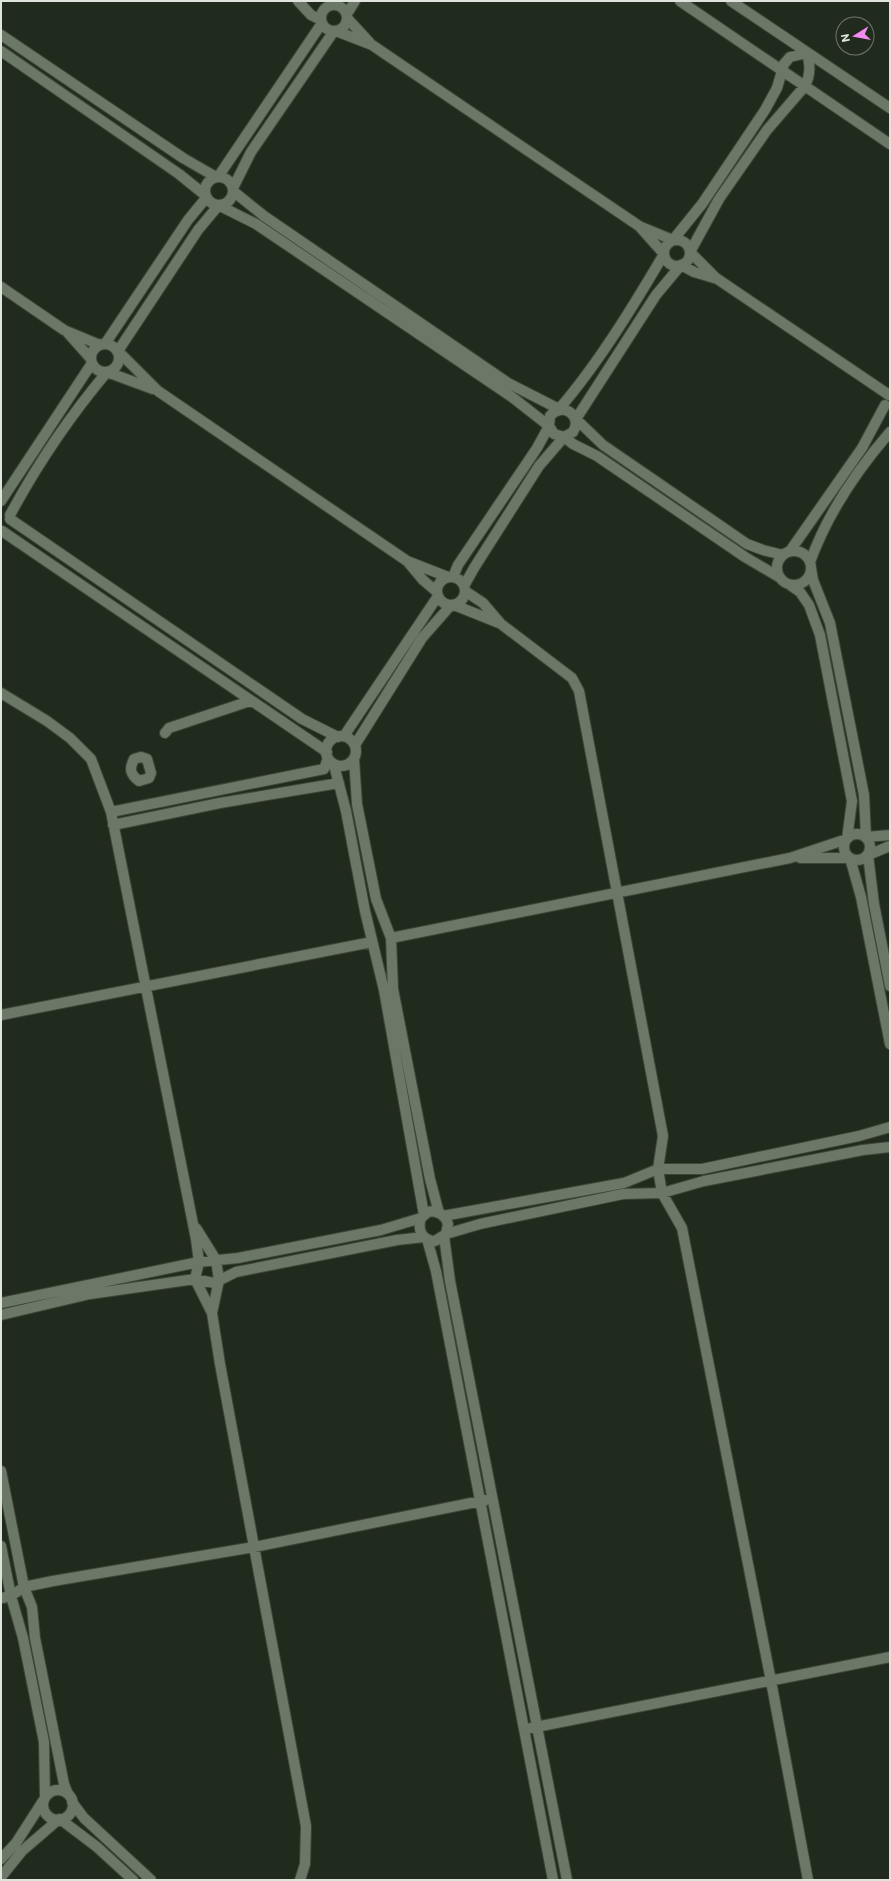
<svg xmlns="http://www.w3.org/2000/svg" width="891" height="1881" font-family="Commissioner,sans-serif">
<rect width="100%" height="100%" fill="#212b1d"/>
<g fill="none" stroke-linecap="round" stroke-linejoin="round">
<defs>
<path id="minor" d="M298,1L311,15L321,20
M680,1L890,144
M731,1L890,108
M321 18a13 13 0 1 1 26 0a13 13 0 1 1-26 0Z
M347,14L355,1
M347,18L370,43
M336,31L372,45L639,226L673,240L702,204L765,110L777,88L784,64L790,57L807,53C810,65 811,74 805,86L767,130L719,199L690,252L716,278L889,395
M1,35L183,158L216,177
M1,51L179,174L205,195
M205 191a14 14 0 1 1 28 0a14 14 0 1 1-28 0Z
M218,177L322,23
M233,188L251,152L334,31
M233,191L264,216L508,383L559,409C598,364 634,305 664,254L639,226
M218,206L198,230L118,351L158,391L407,561L423,580L437,592
M220,206L256,224L512,397L549,426L554,434L564,437L573,432C583,416 563,401 550,416L549,426L537,448L458,565L453,577
M664 253a13 13 0 1 1 26 0a13 13 0 1 1-26 0Z
M714,278L694,272L681,265L656,295L576,419L603,445L747,544L763,550L783,555
M1,287L64,330L100,345
M67,332L91,359
M91 358a14 14 0 1 1 28 0a14 14 0 1 1-28 0Z
M105,344L188,220L206,198
M1,501L92,363
M10,515C37,465 70,416 107,372L153,389
M10,519L302,719L338,737
M2,531L327,752
M790,551L862,448L885,405
M777 568a17 17 0 1 1 34 0a17 17 0 1 1-34 0Z
M407,561L448,577
M810,562C827,515 857,470 890,432
M811,568L813,580L830,623L864,795L866,837L890,835
M437 591a14 14 0 1 1 28 0a14 14 0 1 1-28 0Z
M464,586L474,568L539,466L564,437L573,444L597,456L745,557L779,577
M465,591L483,603L501,624L572,678L579,691L663,1136L658,1169L662,1193L682,1228L771,1681L808,1880
M454,605L499,623
M1,693L47,721L70,738L91,759L111,812L196,1239L199,1262L195,1279L212,1313L220,1364L306,1826L305,1864L300,1880
M165,733L169,728L250,701
M344,736L438,596
M326 751a15 15 0 1 1 30 0a15 15 0 1 1-30 0Z
M355,745L422,638L451,605
M141,757L147,759L151,773L149,778L139,781C130,774 129,769 134,759Z
M354,759L357,804L376,899L391,938L393,989L430,1179L439,1213
M334,765L346,811L365,911L384,990L424,1215
M111,812L324,769L328,758
M113,825L220,803L339,783
M844 847a13 13 0 1 1 26 0a13 13 0 1 1-26 0Z
M890,846L868,855L874,904L890,986
M800,858H850L861,897L890,1044
M391,938L790,858L847,839L852,801L820,635L809,605L800,592L790,585
M1,1015L372,942
M443,1216L624,1183L658,1169H702L859,1136L890,1127
M196,1228L216,1260L219,1280L212,1313
M446,1234L480,1224L623,1194L662,1193L704,1181L863,1150L890,1147
M444,1236L450,1281L567,1880
M427,1239L436,1271L553,1880
M1,1303L199,1262L238,1258L381,1230L421,1218L428,1212L433,1211L441,1214L446,1219L448,1224L446,1234L435,1241C422,1240 417,1230 421,1218
M1,1315L90,1294L195,1279L214,1283L236,1272L397,1240L424,1237
M1,1471L24,1587L32,1607L35,1638L64,1784L68,1794
M1,1546L11,1596L23,1638L44,1742L45,1797
M1,1598L11,1596L24,1587L53,1581L254,1547L486,1500
M531,1728L890,1657
M43 1805a15 15 0 1 1 30 0a15 15 0 1 1-30 0Z
M72,1802L84,1818L151,1880
M60,1819L97,1847L133,1880
M1,1859L16,1843L43,1801
M1,1877L22,1851L58,1820"/>
</defs>
<use href="#minor" stroke="#3e463a" stroke-width="12"/>
<use href="#minor" stroke="#6c7867" stroke-width="10"/>
</g>
<rect width="891" height="1881" fill="none" stroke="#dfe5dc" stroke-width="4"/>
<g transform="translate(855 36) rotate(259)"><circle r="19" fill="#212b1d" stroke="#6d7569"/>
<path d="M0-3L7 15L0 10L-7 15Z" fill="#f28af2"/>
<text y="-6" font-size="11" font-weight="bold" text-anchor="middle" fill="#dfe5dc">N</text>
</g>
</svg>
